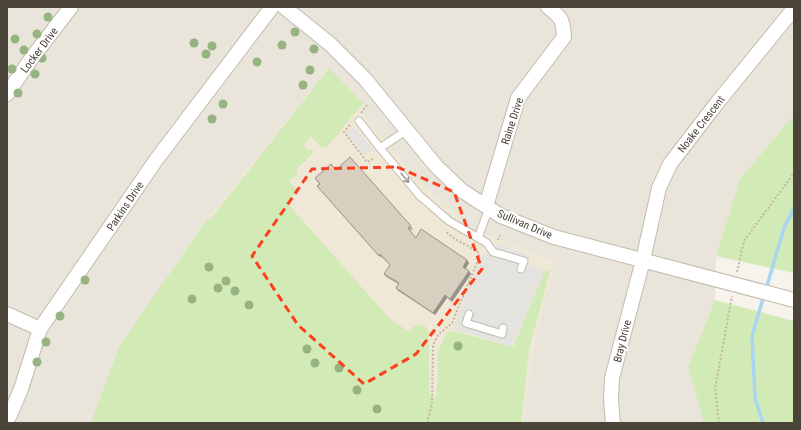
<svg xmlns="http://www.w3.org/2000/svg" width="801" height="430" font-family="'Roboto Condensed',sans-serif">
<rect width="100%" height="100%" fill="#f6f3ec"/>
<path fill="#eae5da" d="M7,7H794V115L740,179L716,256L715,300L688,367L704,423H7Z"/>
<path fill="#efe8d6" d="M327,69L417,179L473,229L555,261L533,350L523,423H514L370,377L271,292L208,218Z"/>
<path fill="#d2eab5" d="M329,68L363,103L328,146L322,148L311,136L304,145L307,150L310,149L314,152L297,169V174L289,181L298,191L287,203L390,319L429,345V395L436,398L438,371L437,353L447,332L453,331L513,347L545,270L550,271L529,350L521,423H91L119,347L208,218L210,220Z
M794,115V273L716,256L740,179Z
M715,300L794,321V423H704L688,367Z
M417,325L425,326C430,332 431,336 426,342L410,332L413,327Z"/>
<path fill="#e5e3e0" d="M354,126L373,149L365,156L346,133Z
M500,244L530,256L529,265L545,271L512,346L453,329L482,256Z"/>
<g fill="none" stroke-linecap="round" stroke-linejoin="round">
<path stroke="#a9d4f2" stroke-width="3.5" d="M766,289L784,228L794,208
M763,423L755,398L752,336L764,295"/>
<defs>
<path id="service" d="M359,121L380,148L407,130
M380,148L419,195L449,221L487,243L493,252L524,261L521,269
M478,238L489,208
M469,314L466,323L502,334L503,328"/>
<path id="minor" d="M284,7L330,44L365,79L436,166L461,190L501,216L554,237L794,300
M7,94L31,59L71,7
M486,206L518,98L564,37C563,20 562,18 548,7
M7,314L40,329
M7,420L10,415L21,389L40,329L156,160L272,7
M613,423L611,400L612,378L643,260L659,188L670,164L717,103L792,11V7"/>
</defs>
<use href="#service" stroke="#c2bbae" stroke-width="9"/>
<use href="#minor" stroke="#c2bbae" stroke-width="16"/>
<path stroke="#c4b79f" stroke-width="2" stroke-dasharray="2 2" stroke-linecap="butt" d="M361,113L367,105
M350,125L344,132L367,162L375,158
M498,240L500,235
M737,272L744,241L794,173
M427,423L432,404L433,345L439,334L452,323L479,258V254L477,251L455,239L445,231
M719,423L715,389L732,296"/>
<use href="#service" stroke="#fff" stroke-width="7"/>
<use href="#minor" stroke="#fff" stroke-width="14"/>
</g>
<g fill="#97b381">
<circle cx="48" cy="17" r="4.5"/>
<circle cx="295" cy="32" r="4.5"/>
<circle cx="37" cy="34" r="4.5"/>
<circle cx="15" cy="39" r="4.5"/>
<circle cx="194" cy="43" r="4.5"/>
<circle cx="282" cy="45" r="4.5"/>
<circle cx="212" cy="46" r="4.5"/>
<circle cx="314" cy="49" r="4.5"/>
<circle cx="24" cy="50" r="4.5"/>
<circle cx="206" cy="54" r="4.5"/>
<circle cx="42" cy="58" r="4.5"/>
<circle cx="257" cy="62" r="4.5"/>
<circle cx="12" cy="69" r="4.5"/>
<circle cx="310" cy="70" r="4.5"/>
<circle cx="35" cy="74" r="4.5"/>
<circle cx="303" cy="85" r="4.5"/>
<circle cx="18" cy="93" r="4.5"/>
<circle cx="223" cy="104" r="4.5"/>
<circle cx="212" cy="119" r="4.5"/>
<circle cx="209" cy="267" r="4.5"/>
<circle cx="85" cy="280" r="4.5"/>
<circle cx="226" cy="281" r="4.5"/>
<circle cx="218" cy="288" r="4.5"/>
<circle cx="235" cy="291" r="4.5"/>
<circle cx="192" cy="299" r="4.5"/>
<circle cx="249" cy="305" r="4.5"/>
<circle cx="60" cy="316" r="4.5"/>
<circle cx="46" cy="342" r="4.5"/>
<circle cx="458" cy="346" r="4.5"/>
<circle cx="307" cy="349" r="4.5"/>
<circle cx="37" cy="362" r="4.5"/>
<circle cx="315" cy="363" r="4.5"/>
<circle cx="339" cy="368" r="4.5"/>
<circle cx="357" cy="390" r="4.5"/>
<circle cx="377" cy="409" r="4.5"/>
</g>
<path fill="#bab2a6" d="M336,170L411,226L413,229L410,231L416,238L467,260L469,263L465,269L471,274L452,302L447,298L435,315L398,291L396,288L398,284L386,277L384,274L390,265L382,257L381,258L317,186L319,184L315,178Z"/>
<path fill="#979187" d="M467,260L469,263L465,270L463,267Z
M469,271L471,274L452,302L450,299Z
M445,295L447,298L435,315L433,313Z"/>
<path fill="#d8cfc1" stroke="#979187" d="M350,157L411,226L408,228L416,238L421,229L467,260L463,267L469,271L450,299L445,295L433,313L396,288L399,283L384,274L390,265L380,254L379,256L317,186L320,184L315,178L331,164L336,170Z"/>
<defs><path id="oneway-shaft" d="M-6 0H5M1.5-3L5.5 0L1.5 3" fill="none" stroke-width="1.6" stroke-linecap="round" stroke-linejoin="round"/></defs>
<use stroke="#9c9892" href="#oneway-shaft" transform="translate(405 178) rotate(50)"/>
<path fill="none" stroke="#fc3f1d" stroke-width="3" stroke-dasharray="8 5" stroke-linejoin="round" d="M397,167L454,192L482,269L416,354L364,384L298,325L252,256L312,169Z"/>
<g text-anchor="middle" stroke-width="4" stroke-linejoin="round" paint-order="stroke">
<g font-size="11" fill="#4b4439" stroke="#fff">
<text transform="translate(39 50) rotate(-53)" y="4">Locker Drive</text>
<text transform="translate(512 121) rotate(-72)" y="4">Raine Drive</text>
<text transform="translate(701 124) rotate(-52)" y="4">Noake Crescent</text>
<text transform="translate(125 206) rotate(-56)" y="4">Parkins Drive</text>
<text transform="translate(525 224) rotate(23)" y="4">Sullivan Drive</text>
<text transform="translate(622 341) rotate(-76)" y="4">Bray Drive</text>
</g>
</g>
<rect width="801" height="430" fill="none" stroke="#4b4439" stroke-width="16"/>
</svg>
